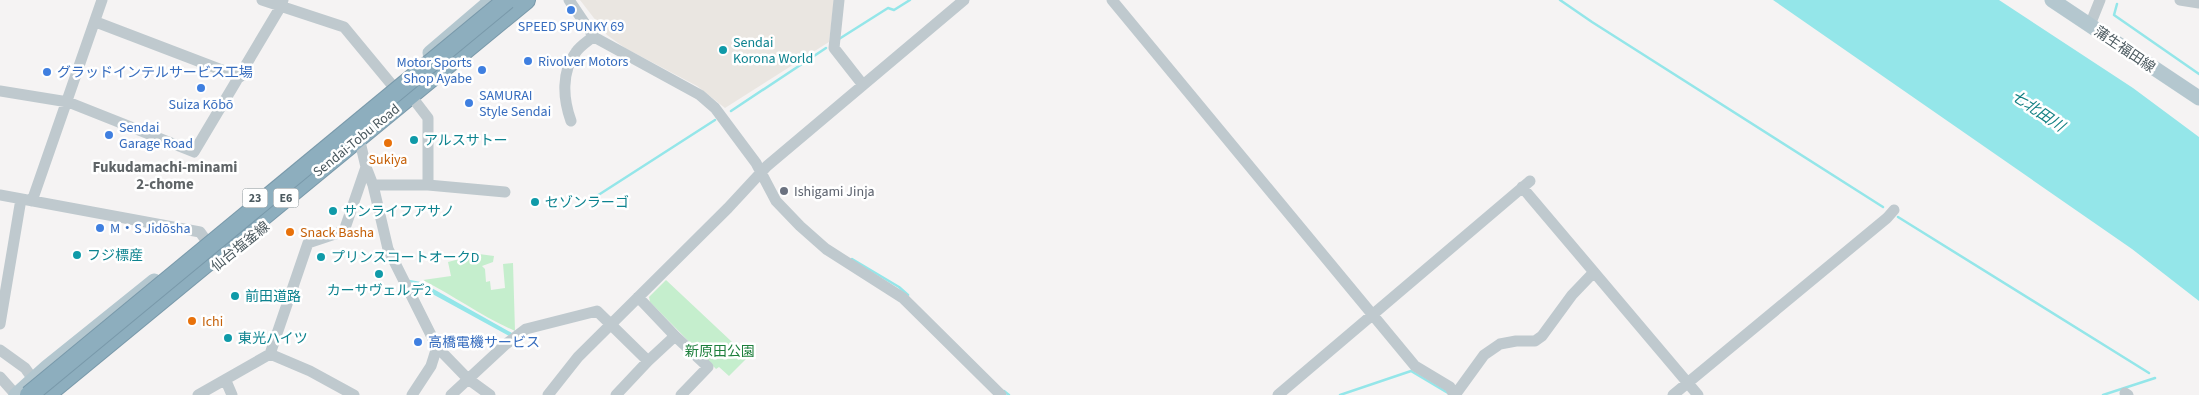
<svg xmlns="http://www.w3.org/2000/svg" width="2199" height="395" font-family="'Source Sans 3','Noto Sans JP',sans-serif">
<rect width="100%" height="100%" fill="#f5f3f3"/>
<path fill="#eae6e1" d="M580,0H834L829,42L725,108L697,86L625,48L607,35Z"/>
<path fill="#c5eecd" d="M479,254L494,256L493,262L482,266L485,269L486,282L490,281L491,290L505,288L503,264L513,263L515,331C483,317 454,296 423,280L451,276L448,262Z
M666,280L748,357L729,376L719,367L716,369L650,302L649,297Z"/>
<path fill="#94e6e9" d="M1773,0H1999L2133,88L2199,137V301L2132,249Z
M405,279L421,282L512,333L511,337Z"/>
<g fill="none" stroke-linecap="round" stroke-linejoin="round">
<path stroke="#94e6e9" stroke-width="2.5" d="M1560,0L1592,22L1883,207
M2117,4L2114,15L2199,74
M839,39L888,8L894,10L910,0
M731,111L826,48
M589,201L715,120
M1898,217L2149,373
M852,259L899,287L908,295
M1004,391L1009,395
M1340,395L1411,371L1448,393
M2103,395L2155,378"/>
<defs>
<path id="highway" d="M46,395L526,0"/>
</defs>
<use href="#highway" stroke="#7999aa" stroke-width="20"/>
<path stroke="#bfc9ce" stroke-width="11" d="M262,0L344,27L392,85
M569,0L594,37L700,95L715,108L756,163L776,201L800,226L826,249L903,298L1001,395
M839,0L834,48L863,85
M1112,0L1415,366L1450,387L1454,395
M2180,0L2199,3
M96,22L240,77
M2090,25L2100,0
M0,91L68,102L194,152L281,6L283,0
M415,101L428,118V185
M571,121C563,99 561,72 576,52C580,46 588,41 594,36
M361,146L366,167L373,185L388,249L437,347L468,379L490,395
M373,185H428L505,192
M1522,187L1698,395
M0,195L200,232L205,239
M32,201L102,0
M638,297L675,336L708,367L681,395
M0,324L21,199
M0,350L25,368L33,379V385
M270,354L310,371L354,395
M0,377L16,395
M226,381L232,395
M2125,393L2128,395
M198,395L270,354L308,243L344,231L366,167
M412,395L431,366L437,347
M451,395L506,344L526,329L597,311L648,361L675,336
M548,395L578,357L728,208L767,166L964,0
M616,395L648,361
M1278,395L1530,181
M1455,395L1484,355L1500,344L1516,341H1535L1542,336L1572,295L1594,272
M1673,395L1887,218L1894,210"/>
<path stroke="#b4c7cf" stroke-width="15" d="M2052,0L2199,98
M430,53L492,0
M16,395L47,367L154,281"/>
<use href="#highway" stroke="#8daebe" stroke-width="18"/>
<defs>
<path id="highway-bridge" d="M29,395L507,0"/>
</defs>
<use href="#highway-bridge" stroke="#7999aa" stroke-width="20" stroke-linecap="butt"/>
<use href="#highway-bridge" stroke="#8daebe" stroke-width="18"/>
</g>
<g fill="#3f7fe0" stroke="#fff" stroke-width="2">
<circle cx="571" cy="10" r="5"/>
<circle cx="528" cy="61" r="5"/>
<circle cx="482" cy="70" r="5"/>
<circle cx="47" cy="72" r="5"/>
<circle cx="201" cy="88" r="5"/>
<circle cx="469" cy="103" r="5"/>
<circle cx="109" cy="135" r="5"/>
<circle cx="100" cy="228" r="5"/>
<circle cx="418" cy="342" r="5"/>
</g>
<g fill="#0f9aa8" stroke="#fff" stroke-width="2">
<circle cx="723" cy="50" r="5"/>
<circle cx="414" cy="140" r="5"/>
<circle cx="535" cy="202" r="5"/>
<circle cx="333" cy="211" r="5"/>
<circle cx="77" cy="255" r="5"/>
<circle cx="321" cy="257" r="5"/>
<circle cx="379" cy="274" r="5"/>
<circle cx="235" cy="296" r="5"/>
<circle cx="228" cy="338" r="5"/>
</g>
<g fill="#e8710a" stroke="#fff" stroke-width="2">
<circle cx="388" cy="143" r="5"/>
<circle cx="290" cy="232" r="5"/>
<circle cx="192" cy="321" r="5"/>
</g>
<circle fill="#6b7280" stroke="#fff" stroke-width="2" cx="784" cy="191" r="5"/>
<g text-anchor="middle" stroke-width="5" stroke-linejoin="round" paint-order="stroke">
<g fill="#fff" stroke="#818b8f" stroke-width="1">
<rect x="242.5" y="188.5" width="25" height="19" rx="4"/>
<rect x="273.5" y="188.5" width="25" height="19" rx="4"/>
</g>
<g font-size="12" font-weight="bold" fill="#4b595f">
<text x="255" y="202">23</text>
<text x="286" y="202">E6</text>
</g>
<g font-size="14" fill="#366cbe" stroke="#fff" text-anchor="start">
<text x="571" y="31" text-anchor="middle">SPEED SPUNKY 69</text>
<text x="538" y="66">Rivolver Motors</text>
<text x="472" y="67" text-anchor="end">Motor Sports<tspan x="472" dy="16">Shop Ayabe</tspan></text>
<text x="57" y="77">グラッドインテルサービス工場</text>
<text x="479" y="100">SAMURAI<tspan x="479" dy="16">Style Sendai</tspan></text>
<text x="201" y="109" text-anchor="middle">Suiza Kōbō</text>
<text x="119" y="132">Sendai<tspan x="119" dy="16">Garage Road</tspan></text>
<text x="110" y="233">M・S Jidōsha</text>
<text x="428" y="347">高橋電機サービス</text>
</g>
<g font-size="14" fill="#0d838f" stroke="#fff" text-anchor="start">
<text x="733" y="47">Sendai<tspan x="733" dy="16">Korona World</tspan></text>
<text x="424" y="145">アルスサトー</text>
<text x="545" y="207">セゾンラーゴ</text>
<text x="343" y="216">サンライフアサノ</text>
<text x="87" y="260">フジ標産</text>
<text x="331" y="262">プリンスコートオークD</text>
<text x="379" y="295" text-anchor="middle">カーサヴェルデ2</text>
<text x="245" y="301">前田道路</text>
<text x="238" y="343">東光ハイツ</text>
</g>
<g font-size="14" fill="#4b595f" stroke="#fff">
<text transform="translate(2125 49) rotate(34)" y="5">蒲生福田線</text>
<text transform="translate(356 140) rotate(-39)" y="5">Sendai-Tobu Road</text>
<text transform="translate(240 246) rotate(-39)" y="5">仙台塩釜線</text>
</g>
<g font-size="14" fill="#c56008" stroke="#fff" text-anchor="start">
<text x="388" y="164" text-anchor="middle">Sukiya</text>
<text x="300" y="237">Snack Basha</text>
<text x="202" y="326">Ichi</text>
</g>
<g font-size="14" fill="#5b616d" stroke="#fff" text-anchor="start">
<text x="794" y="196">Ishigami Jinja</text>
</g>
<g font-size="14" fill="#1d7f3c" stroke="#fff">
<text x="720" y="356">新原田公園</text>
</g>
<g font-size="15" font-style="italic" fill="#138083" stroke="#fff">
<text transform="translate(2038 111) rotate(34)" y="5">七北田川</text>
</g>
<g font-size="15" font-weight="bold" fill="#5f6467" stroke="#fff">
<text x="165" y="172">Fukudamachi-minami<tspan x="165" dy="17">2-chome</tspan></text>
</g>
</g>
</svg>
